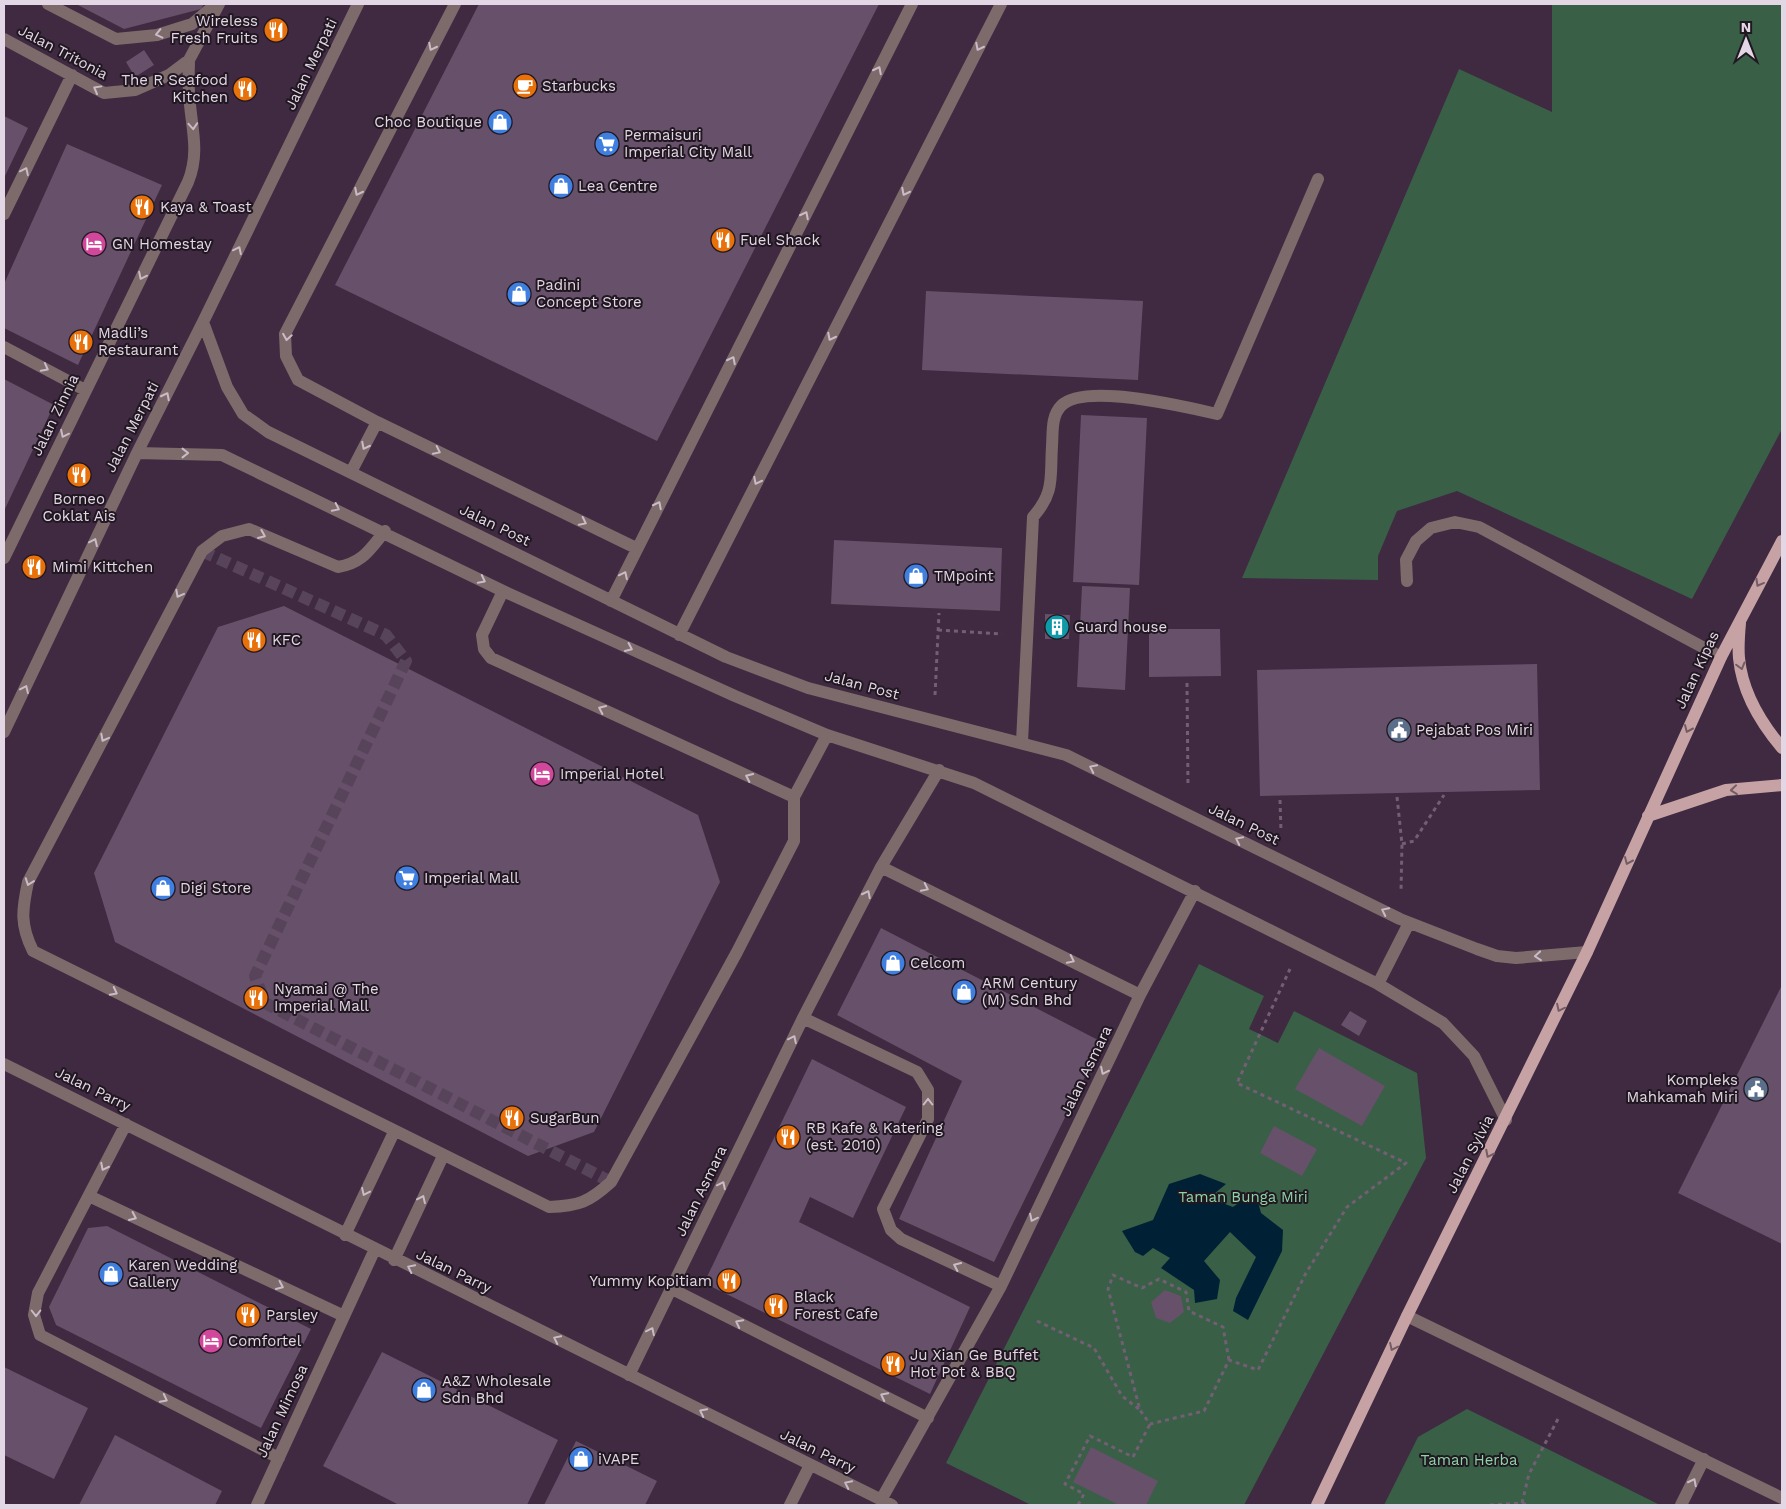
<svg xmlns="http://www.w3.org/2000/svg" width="1786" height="1509" font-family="'Work Sans',sans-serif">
<rect width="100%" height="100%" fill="#3f2a41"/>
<path fill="#395f47" d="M1552,4H1782V429L1692,599L1457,491L1397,511L1378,556V580L1242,578L1459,69L1552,112Z
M1199,964L1264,996L1249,1029L1278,1043L1294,1011L1417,1073L1426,1158L1244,1505H1031L946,1463Z
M1467,1409L1658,1504V1505H1384L1418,1437Z"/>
<path fill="#002135" d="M1200,1174L1226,1184L1209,1198L1233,1207L1255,1191L1261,1213L1283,1230L1282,1251L1248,1320L1233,1311L1236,1298L1256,1257L1230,1232L1204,1261L1220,1280L1217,1299L1195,1303L1194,1290L1161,1268L1170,1258L1153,1248L1143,1256L1135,1252L1122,1231L1153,1220L1169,1184Z"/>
<path fill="#675069" d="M76,4H204L201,9L124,29Z
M479,4H879L657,441L335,285Z
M144,50L154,65L135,77L126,62Z
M4,116L28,128L4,178Z
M67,144L162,185L78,365L4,328V284Z
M926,291L1143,301L1138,380L922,370Z
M4,379L54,405L4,511Z
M1081,415L1147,418L1139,585L1073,582Z
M834,540L1002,548L1000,611L831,604Z
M1082,586L1130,588L1125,690L1077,687Z
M284,606L698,815L720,882L594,1132L528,1156L115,942L94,873L218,627Z
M1045,614L1070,615L1069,639H1045Z
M1149,629H1220L1221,676L1149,677Z
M1537,664L1540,790L1260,796L1257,670Z
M881,928L1102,1042L994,1262L899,1219L962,1081L837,1015Z
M1782,985V1244L1678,1193Z
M1350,1011L1367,1021L1359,1036L1341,1025Z
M1319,1048L1385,1086L1362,1126L1295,1089Z
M812,1059L906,1107L853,1218L810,1197L799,1222L970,1307L930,1394L704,1283Z
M1274,1126L1317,1149L1302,1176L1260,1153Z
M107,1226L311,1329L261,1428L56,1325L49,1307L88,1228Z
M1165,1290L1181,1296L1184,1312L1170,1323L1156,1318L1151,1302Z
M382,1352L558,1440L527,1505H399L323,1466Z
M4,1367L88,1408L54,1479L4,1455Z
M115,1435L222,1491L215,1505H79Z
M576,1441L657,1481L645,1505H544Z
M1091,1447L1158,1481L1146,1505H1119L1073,1482Z"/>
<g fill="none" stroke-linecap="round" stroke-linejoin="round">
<path stroke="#58445a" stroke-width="12" stroke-dasharray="12 6" stroke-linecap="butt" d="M202,551L386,635L406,661L255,976L265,1003L611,1182"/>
<path stroke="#725f74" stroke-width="3" stroke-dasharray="4 4" stroke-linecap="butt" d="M938,630L1002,634
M1187,683L1188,787
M935,695L939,613
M1397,797L1402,844L1401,891
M1280,800L1281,832
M1402,844L1414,841L1444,795
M1037,1321L1094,1348L1122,1396L1140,1410
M1229,1360L1223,1327L1189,1311L1186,1292L1159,1279L1142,1288L1113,1275L1108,1289L1140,1410L1150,1424L1204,1411L1229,1360L1258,1370L1306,1273L1347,1207L1406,1163L1237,1083L1290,969
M1522,1503L1529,1474L1559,1417
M1078,1505L1084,1494L1065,1484L1090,1436L1133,1457L1150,1424
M1490,1505L1522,1503L1529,1505"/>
<path stroke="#7d6b6c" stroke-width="12" d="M48,4L116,39L157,35L192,24L216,4
M4,39L104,93L135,90L169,75L189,60L219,4
M4,214L72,75
M203,322L227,387L243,414L268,432L726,657L808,688L1066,755L1400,919L1477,949L1497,956L1516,958L1587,952
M4,347L85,390
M377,422L636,548
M137,453L222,455L503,591L735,696L827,735L974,783L1378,984L1443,1023L1474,1056L1506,1120
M351,472L377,422L298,380L286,356L285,334L455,4
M385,531C370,549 363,563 338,567L249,529L222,536L202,551L28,882C22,910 20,925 33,951L549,1207C579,1206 589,1202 611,1182L737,952L794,841V797L827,735
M4,558L188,182C201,150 190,124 189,91C188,81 189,70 189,60
M1407,581L1406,560L1416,541L1431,528L1455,522L1479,527L1721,657
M503,591L482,635L484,649L491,658L794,797
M611,601L912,4
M679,635L1001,4
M4,732L137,453L203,322L358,4
M1022,742L1033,517C1055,492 1050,478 1052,446C1053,433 1051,416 1061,406C1084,382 1186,407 1217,414L1318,179
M881,867L1140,995L1001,1286L881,1500
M1378,984L1409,923
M1140,995L1195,891
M803,1018L917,1072L928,1090V1119L883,1209L891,1230L901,1239L1001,1286
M4,1064L892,1505
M126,1124L38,1293L34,1315L40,1335L279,1458
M89,1196L344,1316
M345,1235L394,1132
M394,1260L443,1156
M672,1289L928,1418
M1407,1316L1782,1498
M629,1375L803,1018L881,867L939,770
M257,1505L375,1249
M790,1505L810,1465
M1681,1505L1704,1459"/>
<path stroke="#c6a2a5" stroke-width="12" d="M1740,623C1739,634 1738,647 1739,658C1742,691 1761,723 1782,748
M1648,816L1726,790L1782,785
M1317,1505L1407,1316L1587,952L1721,657L1782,541"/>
</g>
<defs><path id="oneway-chevron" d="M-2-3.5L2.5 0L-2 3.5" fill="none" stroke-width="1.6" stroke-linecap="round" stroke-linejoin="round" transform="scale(1.25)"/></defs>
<g stroke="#cabbc7">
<use href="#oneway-chevron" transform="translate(159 34) rotate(167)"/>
<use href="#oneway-chevron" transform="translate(432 47) rotate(117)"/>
<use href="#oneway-chevron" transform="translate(979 47) rotate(117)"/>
<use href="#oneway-chevron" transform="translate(878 70) rotate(-63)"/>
<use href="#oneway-chevron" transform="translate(97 89) rotate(-151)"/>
<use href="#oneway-chevron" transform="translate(193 126) rotate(86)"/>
<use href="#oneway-chevron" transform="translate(25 171) rotate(-64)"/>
<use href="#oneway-chevron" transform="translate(358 192) rotate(117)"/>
<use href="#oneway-chevron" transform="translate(905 192) rotate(117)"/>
<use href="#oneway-chevron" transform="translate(805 215) rotate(-63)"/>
<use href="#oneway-chevron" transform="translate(238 250) rotate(-64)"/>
<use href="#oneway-chevron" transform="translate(142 276) rotate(116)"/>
<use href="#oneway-chevron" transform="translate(287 337) rotate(99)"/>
<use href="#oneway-chevron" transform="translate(831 337) rotate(117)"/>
<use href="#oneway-chevron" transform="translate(732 360) rotate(-63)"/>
<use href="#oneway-chevron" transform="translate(45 368) rotate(28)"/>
<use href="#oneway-chevron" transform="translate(166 396) rotate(-63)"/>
<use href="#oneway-chevron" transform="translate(64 434) rotate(116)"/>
<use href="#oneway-chevron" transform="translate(365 446) rotate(117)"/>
<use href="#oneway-chevron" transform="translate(437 451) rotate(26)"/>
<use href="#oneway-chevron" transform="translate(185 453)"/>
<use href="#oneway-chevron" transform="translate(757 481) rotate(117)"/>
<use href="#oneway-chevron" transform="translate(658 505) rotate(-63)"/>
<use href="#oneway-chevron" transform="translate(336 508) rotate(26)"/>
<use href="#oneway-chevron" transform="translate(583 522) rotate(26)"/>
<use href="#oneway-chevron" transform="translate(262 535) rotate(23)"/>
<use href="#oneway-chevron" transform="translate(94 542) rotate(-65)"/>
<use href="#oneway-chevron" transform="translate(624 575) rotate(-64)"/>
<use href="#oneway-chevron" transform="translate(482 580) rotate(27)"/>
<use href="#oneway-chevron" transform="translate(179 594) rotate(118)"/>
<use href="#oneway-chevron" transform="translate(629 648) rotate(25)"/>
<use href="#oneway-chevron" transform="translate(25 689) rotate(-65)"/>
<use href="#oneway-chevron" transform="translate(602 709) rotate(-155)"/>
<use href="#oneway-chevron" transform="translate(104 738) rotate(118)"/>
<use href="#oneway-chevron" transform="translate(1093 768) rotate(-154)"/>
<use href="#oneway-chevron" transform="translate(749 777) rotate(-155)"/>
<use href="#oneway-chevron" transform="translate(1239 840) rotate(-154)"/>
<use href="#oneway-chevron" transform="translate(29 882) rotate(110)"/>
<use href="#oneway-chevron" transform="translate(925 888) rotate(26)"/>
<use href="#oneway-chevron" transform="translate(867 894) rotate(-63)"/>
<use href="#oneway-chevron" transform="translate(1385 911) rotate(-154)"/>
<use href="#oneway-chevron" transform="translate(1538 956) rotate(175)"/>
<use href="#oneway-chevron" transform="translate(1071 960) rotate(26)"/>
<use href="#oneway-chevron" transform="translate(114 992) rotate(27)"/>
<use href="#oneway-chevron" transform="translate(793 1039) rotate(-64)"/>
<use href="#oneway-chevron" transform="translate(1104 1071) rotate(116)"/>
<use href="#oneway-chevron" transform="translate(928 1102) rotate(-90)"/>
<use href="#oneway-chevron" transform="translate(104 1167) rotate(117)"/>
<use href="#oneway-chevron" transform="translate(722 1185) rotate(-64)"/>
<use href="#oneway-chevron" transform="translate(365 1192) rotate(115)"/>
<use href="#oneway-chevron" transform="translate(422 1199) rotate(-65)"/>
<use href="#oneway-chevron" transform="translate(133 1217) rotate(25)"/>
<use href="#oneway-chevron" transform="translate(1033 1218) rotate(116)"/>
<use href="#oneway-chevron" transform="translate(957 1266) rotate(-155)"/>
<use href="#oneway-chevron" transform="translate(411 1268) rotate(-154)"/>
<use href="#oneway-chevron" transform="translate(280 1286) rotate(25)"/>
<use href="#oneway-chevron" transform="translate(36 1313) rotate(90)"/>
<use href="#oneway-chevron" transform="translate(739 1323) rotate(-153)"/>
<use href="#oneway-chevron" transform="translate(651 1331) rotate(-64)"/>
<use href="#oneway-chevron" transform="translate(557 1339) rotate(-154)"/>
<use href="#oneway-chevron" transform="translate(884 1396) rotate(-153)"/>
<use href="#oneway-chevron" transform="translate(164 1399) rotate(27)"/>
<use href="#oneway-chevron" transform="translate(703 1412) rotate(-153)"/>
<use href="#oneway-chevron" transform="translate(1693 1482) rotate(-63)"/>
<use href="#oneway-chevron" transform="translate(848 1484) rotate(-154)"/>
</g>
<g stroke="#735c63">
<use href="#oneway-chevron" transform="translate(1759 583) rotate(119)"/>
<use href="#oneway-chevron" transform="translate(1741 666) rotate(75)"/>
<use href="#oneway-chevron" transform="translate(1688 729) rotate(114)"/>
<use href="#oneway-chevron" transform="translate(1734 790) rotate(174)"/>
<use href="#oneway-chevron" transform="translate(1628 861) rotate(114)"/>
<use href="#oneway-chevron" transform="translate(1560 1008) rotate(116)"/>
<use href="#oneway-chevron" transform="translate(1489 1154) rotate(117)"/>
<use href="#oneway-chevron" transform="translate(1393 1347) rotate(115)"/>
</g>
<defs>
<symbol id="restaurant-disc" viewBox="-11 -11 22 22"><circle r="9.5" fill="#e8710a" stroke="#201721"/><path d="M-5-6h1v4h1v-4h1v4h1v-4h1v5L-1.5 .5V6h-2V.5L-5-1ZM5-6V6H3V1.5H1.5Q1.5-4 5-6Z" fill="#fff"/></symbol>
<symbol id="cafe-disc" viewBox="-11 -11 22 22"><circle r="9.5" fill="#e8710a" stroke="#201721"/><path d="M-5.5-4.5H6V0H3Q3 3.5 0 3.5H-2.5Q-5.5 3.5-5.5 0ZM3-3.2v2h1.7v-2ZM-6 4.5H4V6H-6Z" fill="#fff"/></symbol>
<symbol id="shop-disc" viewBox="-11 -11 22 22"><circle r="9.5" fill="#3f7fe0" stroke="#201721"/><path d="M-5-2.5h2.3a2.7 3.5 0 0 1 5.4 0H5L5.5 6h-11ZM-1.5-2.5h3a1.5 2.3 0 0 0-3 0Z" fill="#fff"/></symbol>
<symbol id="supermarket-disc" viewBox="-11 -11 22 22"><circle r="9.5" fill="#3f7fe0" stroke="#201721"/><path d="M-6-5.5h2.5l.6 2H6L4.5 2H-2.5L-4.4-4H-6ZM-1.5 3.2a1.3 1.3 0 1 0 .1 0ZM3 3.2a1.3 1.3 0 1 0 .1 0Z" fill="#fff"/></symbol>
<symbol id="hotel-disc" viewBox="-11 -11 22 22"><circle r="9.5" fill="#d1479c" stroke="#201721"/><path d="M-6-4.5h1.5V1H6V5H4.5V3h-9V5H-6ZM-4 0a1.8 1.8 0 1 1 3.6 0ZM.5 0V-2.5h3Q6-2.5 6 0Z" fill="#fff"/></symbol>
<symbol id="building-disc" viewBox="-11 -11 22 22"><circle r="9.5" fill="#0f9aa8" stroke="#201721"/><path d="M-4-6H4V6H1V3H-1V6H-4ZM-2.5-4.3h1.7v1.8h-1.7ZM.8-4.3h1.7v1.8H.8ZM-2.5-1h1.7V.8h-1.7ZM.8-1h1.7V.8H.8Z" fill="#fff"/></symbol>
<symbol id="civic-disc" viewBox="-11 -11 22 22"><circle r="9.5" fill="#5c6f8a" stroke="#201721"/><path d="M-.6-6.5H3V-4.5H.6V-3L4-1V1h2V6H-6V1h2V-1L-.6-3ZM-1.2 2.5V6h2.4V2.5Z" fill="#fff"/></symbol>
</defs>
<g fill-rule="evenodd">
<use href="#restaurant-disc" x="262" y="16" width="28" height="28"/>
<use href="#cafe-disc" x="511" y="72" width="28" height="28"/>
<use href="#restaurant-disc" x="231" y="75" width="28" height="28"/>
<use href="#shop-disc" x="486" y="108" width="28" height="28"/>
<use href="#supermarket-disc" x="593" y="130" width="28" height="28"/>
<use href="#shop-disc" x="547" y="172" width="28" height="28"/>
<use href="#restaurant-disc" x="128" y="193" width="28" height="28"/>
<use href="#restaurant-disc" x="709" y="226" width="28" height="28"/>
<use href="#hotel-disc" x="80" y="230" width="28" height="28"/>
<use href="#shop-disc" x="505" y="280" width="28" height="28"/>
<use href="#restaurant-disc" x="67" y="328" width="28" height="28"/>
<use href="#restaurant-disc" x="65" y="461" width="28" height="28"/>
<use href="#restaurant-disc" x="20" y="553" width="28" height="28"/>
<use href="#shop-disc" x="902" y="562" width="28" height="28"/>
<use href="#building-disc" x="1043" y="613" width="28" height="28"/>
<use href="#restaurant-disc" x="240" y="626" width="28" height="28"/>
<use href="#civic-disc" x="1385" y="716" width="28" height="28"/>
<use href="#hotel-disc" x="528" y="760" width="28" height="28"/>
<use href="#supermarket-disc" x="393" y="864" width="28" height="28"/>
<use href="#shop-disc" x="149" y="874" width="28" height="28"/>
<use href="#shop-disc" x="879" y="949" width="28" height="28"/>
<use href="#shop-disc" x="950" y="978" width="28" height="28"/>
<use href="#restaurant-disc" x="242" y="984" width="28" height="28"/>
<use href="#civic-disc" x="1742" y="1075" width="28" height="28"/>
<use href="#restaurant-disc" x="498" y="1104" width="28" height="28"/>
<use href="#restaurant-disc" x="774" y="1123" width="28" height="28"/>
<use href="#shop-disc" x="97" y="1260" width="28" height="28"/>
<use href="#restaurant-disc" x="715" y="1267" width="28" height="28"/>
<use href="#restaurant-disc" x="762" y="1292" width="28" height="28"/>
<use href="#restaurant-disc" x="234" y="1301" width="28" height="28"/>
<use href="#hotel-disc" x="197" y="1327" width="28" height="28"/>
<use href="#restaurant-disc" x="879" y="1350" width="28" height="28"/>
<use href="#shop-disc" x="410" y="1376" width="28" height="28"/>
<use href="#shop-disc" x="567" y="1445" width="28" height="28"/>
</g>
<g text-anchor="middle" stroke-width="4" stroke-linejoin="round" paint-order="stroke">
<g font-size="15" fill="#e3d6e5" stroke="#201721" text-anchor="start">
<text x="258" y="26" text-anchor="end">Wireless<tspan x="258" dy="17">Fresh Fruits</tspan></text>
<text x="228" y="85" text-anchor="end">The R Seafood<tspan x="228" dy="17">Kitchen</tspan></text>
<text x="542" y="91">Starbucks</text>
<text x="482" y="127" text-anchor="end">Choc Boutique</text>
<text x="624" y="140">Permaisuri<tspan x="624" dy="17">Imperial City Mall</tspan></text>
<text x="578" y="191">Lea Centre</text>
<text x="160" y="212">Kaya &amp; Toast</text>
<text x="740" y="245">Fuel Shack</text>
<text x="112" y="249">GN Homestay</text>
<text x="536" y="290">Padini<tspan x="536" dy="17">Concept Store</tspan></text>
<text x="98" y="338">Madli’s<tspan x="98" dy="17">Restaurant</tspan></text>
<text x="79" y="504" text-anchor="middle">Borneo<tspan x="79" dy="17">Coklat Ais</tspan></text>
<text x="52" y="572">Mimi Kittchen</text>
<text x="934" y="581">TMpoint</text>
<text x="1074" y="632">Guard house</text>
<text x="272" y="645">KFC</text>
<text x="1416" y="735">Pejabat Pos Miri</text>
<text x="560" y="779">Imperial Hotel</text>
<text x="424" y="883">Imperial Mall</text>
<text x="180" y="893">Digi Store</text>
<text x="910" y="968">Celcom</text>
<text x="982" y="988">ARM Century<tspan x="982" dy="17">(M) Sdn Bhd</tspan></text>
<text x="274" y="994">Nyamai @ The<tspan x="274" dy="17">Imperial Mall</tspan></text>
<text x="1738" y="1085" text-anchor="end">Kompleks<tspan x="1738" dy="17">Mahkamah Miri</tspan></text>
<text x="530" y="1123">SugarBun</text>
<text x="806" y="1133">RB Kafe &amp; Katering<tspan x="806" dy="17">(est. 2010)</tspan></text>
<text x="128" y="1270">Karen Wedding<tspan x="128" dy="17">Gallery</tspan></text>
<text x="712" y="1286" text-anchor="end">Yummy Kopitiam</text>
<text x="794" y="1302">Black<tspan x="794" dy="17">Forest Cafe</tspan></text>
<text x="266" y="1320">Parsley</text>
<text x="228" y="1346">Comfortel</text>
<text x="910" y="1360">Ju Xian Ge Buffet<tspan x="910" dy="17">Hot Pot &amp; BBQ</tspan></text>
<text x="442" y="1386">A&amp;Z Wholesale<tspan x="442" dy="17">Sdn Bhd</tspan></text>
<text x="598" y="1464">iVAPE</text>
</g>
<g font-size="15" fill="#e3d6e5" stroke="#201721">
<text transform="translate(63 52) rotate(28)" y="5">Jalan Tritonia</text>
<text transform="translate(311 64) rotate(-64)" y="5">Jalan Merpati</text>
<text transform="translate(55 415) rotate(-64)" y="5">Jalan Zinnia</text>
<text transform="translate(132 427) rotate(-63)" y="5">Jalan Merpati</text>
<text transform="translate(495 525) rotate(26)" y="5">Jalan Post</text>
<text transform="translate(1697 670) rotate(-65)" y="5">Jalan Kipas</text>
<text transform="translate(862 685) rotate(15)" y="5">Jalan Post</text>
<text transform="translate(1244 824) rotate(26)" y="5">Jalan Post</text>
<text transform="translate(1086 1071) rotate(-64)" y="5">Jalan Asmara</text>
<text transform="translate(93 1089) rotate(26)" y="5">Jalan Parry</text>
<text transform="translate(1470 1154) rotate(-63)" y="5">Jalan Sylvia</text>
<text transform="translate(701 1191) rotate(-64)" y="5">Jalan Asmara</text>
<text transform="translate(454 1271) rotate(26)" y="5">Jalan Parry</text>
<text transform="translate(282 1411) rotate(-65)" y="5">Jalan Mimosa</text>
<text transform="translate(818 1451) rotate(26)" y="5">Jalan Parry</text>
</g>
<g font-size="15" fill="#8dd5a7" stroke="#201721">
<text x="1243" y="1202">Taman Bunga Miri</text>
<text x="1469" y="1465">Taman Herba</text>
</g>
</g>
<rect width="1786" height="1509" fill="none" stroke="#e3d6e5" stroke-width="10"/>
<g transform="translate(1746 40)" stroke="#201721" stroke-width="4" paint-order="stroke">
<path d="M0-4L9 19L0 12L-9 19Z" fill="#e3d6e5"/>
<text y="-8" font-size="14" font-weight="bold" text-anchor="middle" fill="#e3d6e5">N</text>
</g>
</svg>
